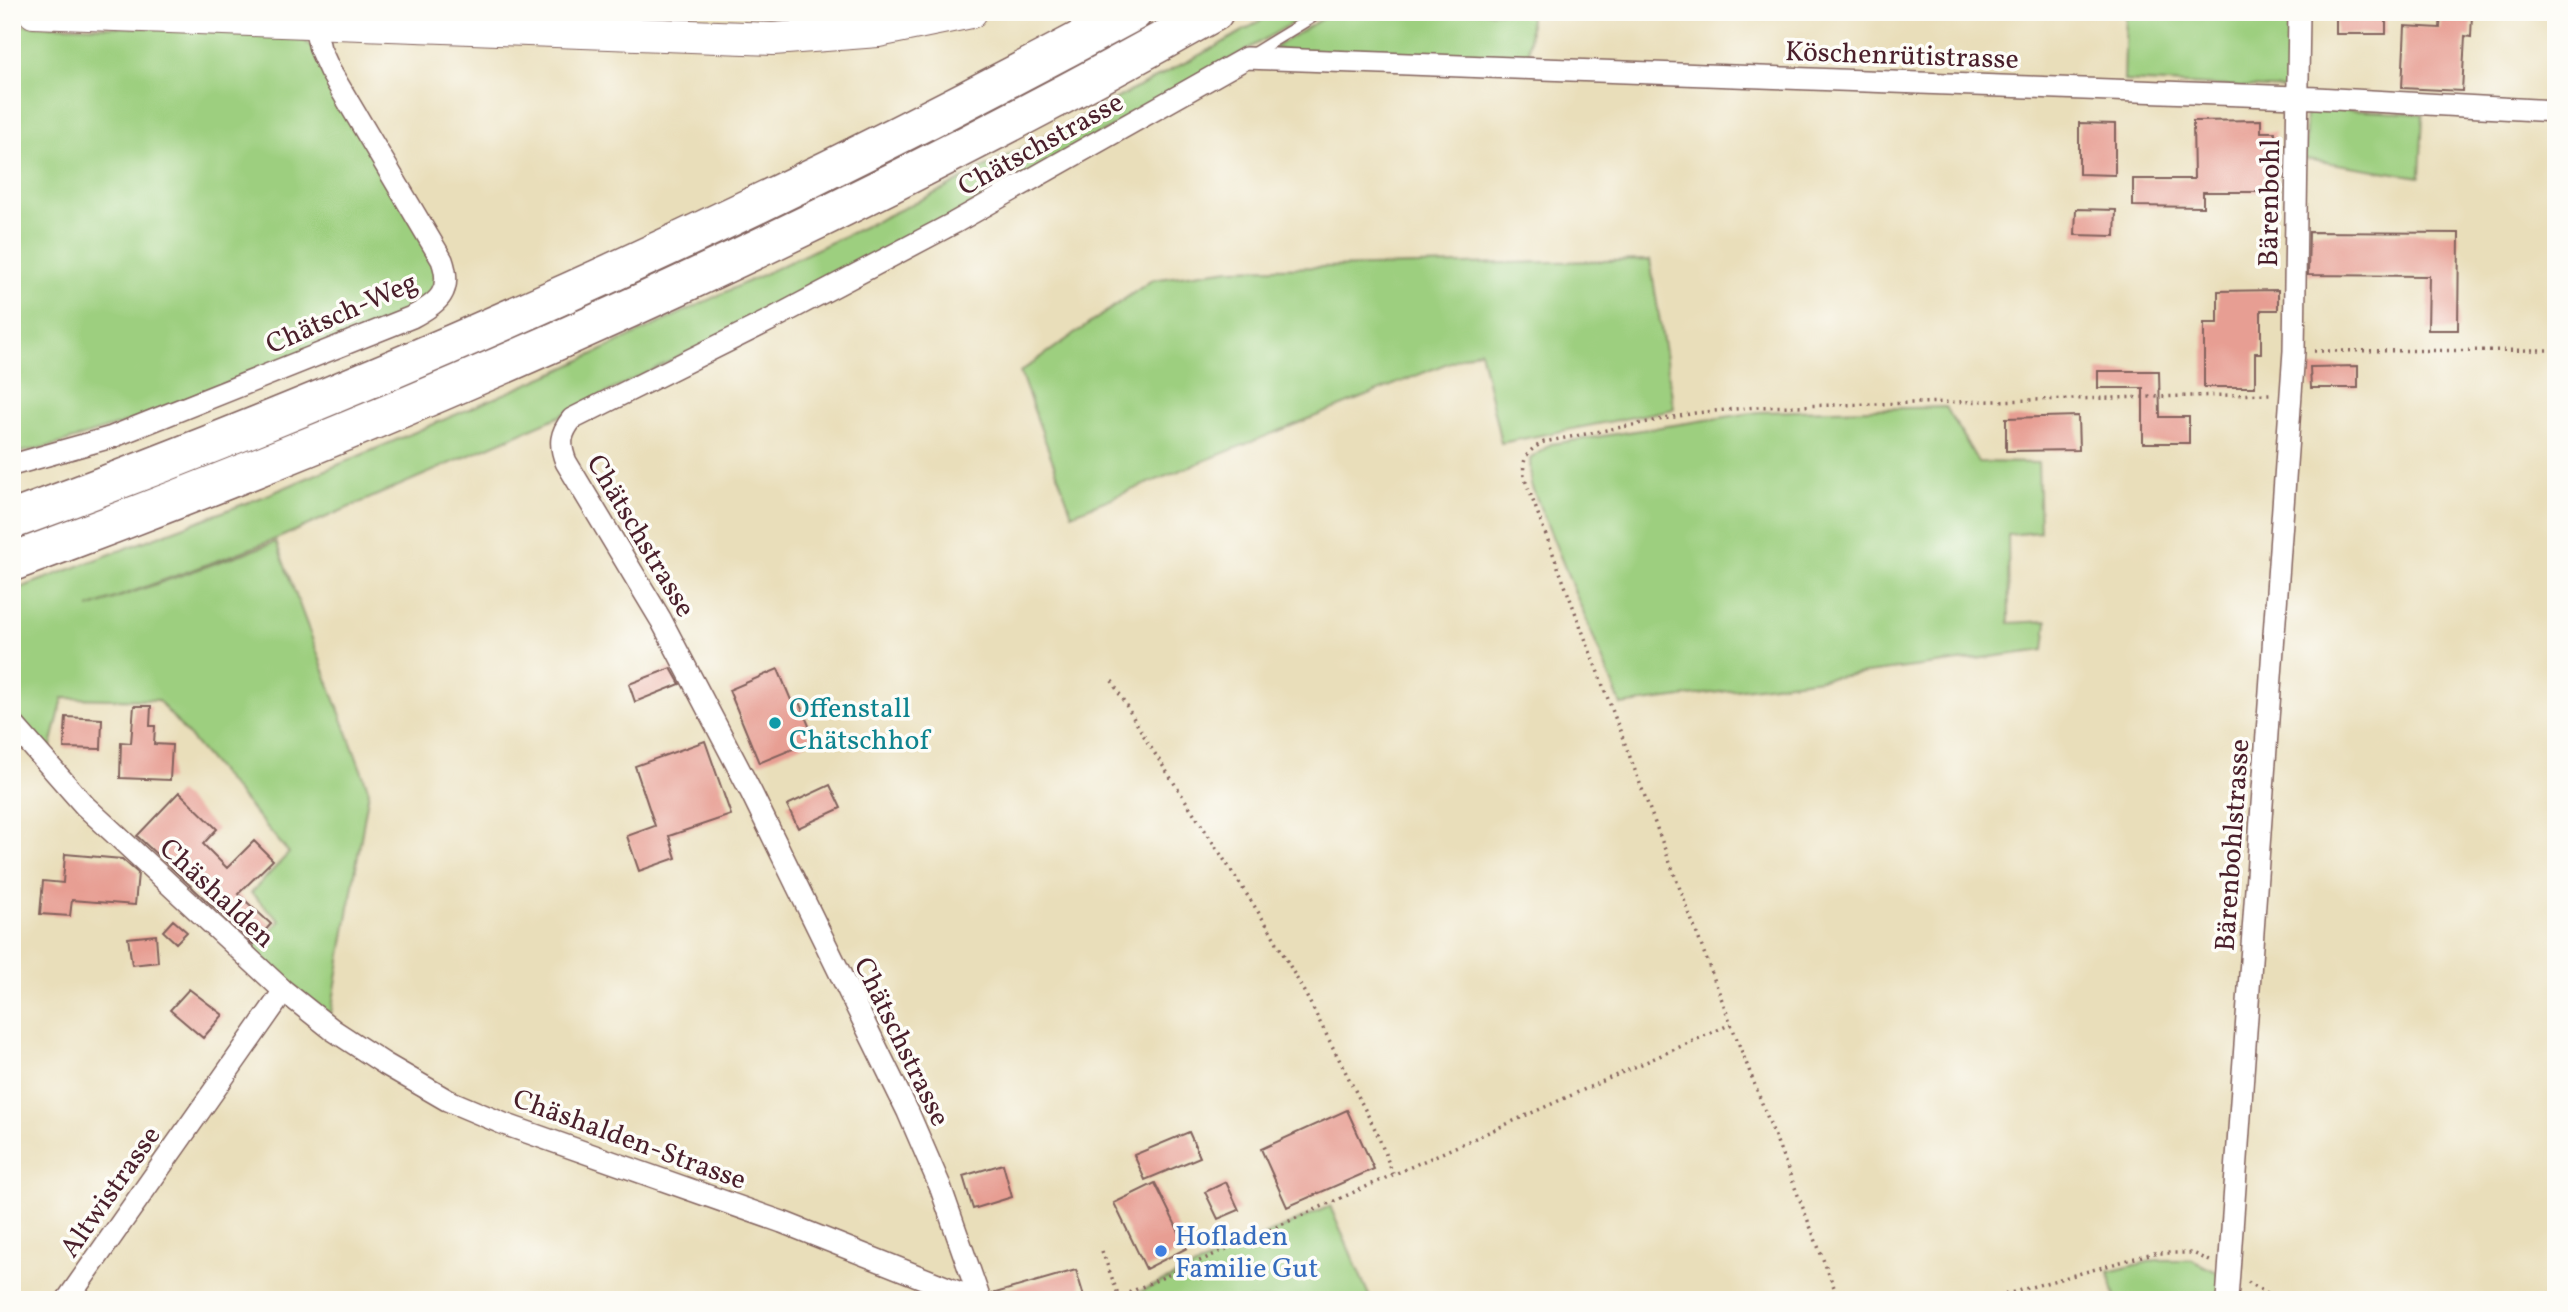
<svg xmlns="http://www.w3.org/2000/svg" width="2568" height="1312" font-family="Vollkorn,serif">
<rect width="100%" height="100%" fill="#fdfcf7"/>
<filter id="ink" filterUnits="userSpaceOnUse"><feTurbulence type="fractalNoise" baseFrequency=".0143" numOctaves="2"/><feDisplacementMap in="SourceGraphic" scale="14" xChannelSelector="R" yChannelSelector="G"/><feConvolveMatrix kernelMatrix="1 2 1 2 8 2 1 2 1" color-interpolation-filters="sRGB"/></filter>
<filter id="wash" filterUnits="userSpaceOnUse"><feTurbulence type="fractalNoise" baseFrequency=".00686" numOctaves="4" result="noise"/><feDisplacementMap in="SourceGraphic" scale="28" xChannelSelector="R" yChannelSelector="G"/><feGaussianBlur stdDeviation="1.57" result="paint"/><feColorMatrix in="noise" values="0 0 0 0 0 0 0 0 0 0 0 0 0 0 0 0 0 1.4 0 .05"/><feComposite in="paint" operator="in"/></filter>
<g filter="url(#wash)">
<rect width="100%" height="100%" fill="#e9deba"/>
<path fill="#9dcf7f" stroke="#747755" stroke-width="2" d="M1276,12H1312L998,192L809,292L560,416L276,539L88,608L276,542L369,791L330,1019L252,949L280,921L251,893L289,853L158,700L63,698L50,750L12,711V591L265,496L558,371L942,190L1213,48Z
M1333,12H1530L1529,64L1272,49Z
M2126,12H2290L2289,89L2124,81Z
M12,25L292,30L313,48L439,263V285L426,306L131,421L55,445L12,454Z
M2306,108L2423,114L2420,177L2305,159Z
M1650,260L1674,409L1501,443L1480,350L1072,514L1020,372L1152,280L1230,269Z
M1946,407L1978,462L2038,463L2040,532L2008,535L2009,623L2047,621L2044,650L1621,705L1531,485L1530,459L1551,444L1758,412Z
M1330,1206L1371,1300H1125L1126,1298Z
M2156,1260H2192L2221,1274L2219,1300H2116L2108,1272Z"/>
<g id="blocks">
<path fill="#e79e93" d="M2336,12H2378V18H2386V34H2336Z
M2441,13L2472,14L2471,37L2465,36L2462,91L2402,88L2405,26L2440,28Z
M2261,120V132H2275V175H2271V192H2203V207L2133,206V179H2194L2193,121Z
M2079,123L2115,124V175L2079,174Z
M2076,209L2116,210L2115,236L2075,235Z
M2309,232L2459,233L2458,330H2428L2429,276L2308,275Z
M2278,290V310H2261V353H2255V387H2204V323H2218V291Z
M2358,366V388H2311L2310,367Z
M2098,371H2159L2160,417H2189V443H2143V388H2098Z
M2078,416L2079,450L2006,451V418Z
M671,668L680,684L635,702L629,684Z
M778,669L793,705L799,702L815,740L759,763L729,690Z
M134,706H151L150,726H155L154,744L172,745L170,780L120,778L121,742L131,743Z
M66,717L102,719L101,749L64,748Z
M705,741L731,815L669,836L676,858L639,871L627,836L655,826L635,766Z
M830,785L841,808L798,828L787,805Z
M179,792L217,829L203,844L227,868L254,841L273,860L238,894L271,924L253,944L137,836Z
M65,854L122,859L138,873L135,905L72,900L70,916L40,914L43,881L63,883Z
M173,920L187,932L176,943L163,931Z
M156,935L158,962L132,965L128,938Z
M189,989L223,1015L203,1038L170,1010Z
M1347,1110L1374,1169L1287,1207L1261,1149Z
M1189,1132L1200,1157L1145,1180L1134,1155Z
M1003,1164L1012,1197L973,1209L963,1176Z
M1226,1182L1239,1210L1218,1219L1205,1192Z
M1155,1183L1187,1248L1146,1269L1114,1203Z
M1076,1270L1085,1300H993L992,1294Z"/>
</g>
</g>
<g filter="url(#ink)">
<use href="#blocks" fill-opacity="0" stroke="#82625d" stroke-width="2"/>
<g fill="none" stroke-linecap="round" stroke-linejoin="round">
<defs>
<path id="lane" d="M1252,54L1321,12"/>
<path id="street" d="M12,465L112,437L412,317C439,303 453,291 442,260L330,71L320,49L314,23
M12,723L85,806L284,991L333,1030L385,1064L447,1100L504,1124L782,1222L978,1300
M67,1300L284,991
M980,1300L940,1186L908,1112L751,792L661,620L566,462C559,444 560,434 572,419L772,319L954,223L1246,58L2298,97L2556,111
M2227,1300L2294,351L2299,12"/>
<path id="secondary" d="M34,12L773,39L878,31L971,12"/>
<path id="highway" d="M12,520C398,378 772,208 1133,12
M12,562C426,409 829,229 1214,12"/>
</defs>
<use href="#lane" stroke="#82625d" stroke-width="13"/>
<use href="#street" stroke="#82625d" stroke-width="24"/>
<use href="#secondary" stroke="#82625d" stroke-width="34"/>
<use href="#highway" stroke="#82625d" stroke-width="41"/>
<path stroke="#82625d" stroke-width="3.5" stroke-dasharray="2 5" stroke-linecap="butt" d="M2314,351L2556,350
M1112,681L1148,743L1270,930L1308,999L1377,1133L1393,1174
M1102,1251L1119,1297
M2248,1282L2279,1300
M1118,1300L1119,1297L1731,1024
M1839,1300L1731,1024L1524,477C1522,457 1527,451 1544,442L1695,413L1756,407L2270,394
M1985,1300L2153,1253H2193L2210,1261"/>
<use href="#lane" stroke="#fff" stroke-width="10"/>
<use href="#street" stroke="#fff" stroke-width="21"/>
<use href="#secondary" stroke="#fff" stroke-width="32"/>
<use href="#highway" stroke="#fff" stroke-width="38"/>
</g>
</g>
<circle fill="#0f9aa8" stroke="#fdfcf7" stroke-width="2.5" cx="775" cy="723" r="7"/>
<circle fill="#3f7fe0" stroke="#fdfcf7" stroke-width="2.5" cx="1161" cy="1251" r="7"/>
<g text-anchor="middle" stroke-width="7" stroke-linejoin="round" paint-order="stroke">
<g font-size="28" fill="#4a1f2b" stroke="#fdfcf7">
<text transform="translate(1902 54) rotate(2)" y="10">Köschenrütistrasse</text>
<text transform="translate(1040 143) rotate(-29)" y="10">Chätschstrasse</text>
<text transform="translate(2268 203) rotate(-89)" y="10">Bärenbohl</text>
<text transform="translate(341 312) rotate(-24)" y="10">Chätsch-Weg</text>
<text transform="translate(642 535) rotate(59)" y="10">Chätschstrasse</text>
<text transform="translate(2231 845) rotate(-86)" y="10">Bärenbohlstrasse</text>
<text transform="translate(218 892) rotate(43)" y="10">Chäshalden</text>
<text transform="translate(903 1041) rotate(64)" y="10">Chätschstrasse</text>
<text transform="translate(630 1138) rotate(20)" y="10">Chäshalden-Strasse</text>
<text transform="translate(109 1191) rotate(-55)" y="10">Altwistrasse</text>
</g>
<g font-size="28" fill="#0d838f" stroke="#fdfcf7" text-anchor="start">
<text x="789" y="717">Offenstall<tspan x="789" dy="32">Chätschhof</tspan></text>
</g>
<g font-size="28" fill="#366cbe" stroke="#fdfcf7" text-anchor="start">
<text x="1175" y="1245">Hofladen<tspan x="1175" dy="32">Familie Gut</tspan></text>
</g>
</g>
<rect width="2568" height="1312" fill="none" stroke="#fdfcf7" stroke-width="42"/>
</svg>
